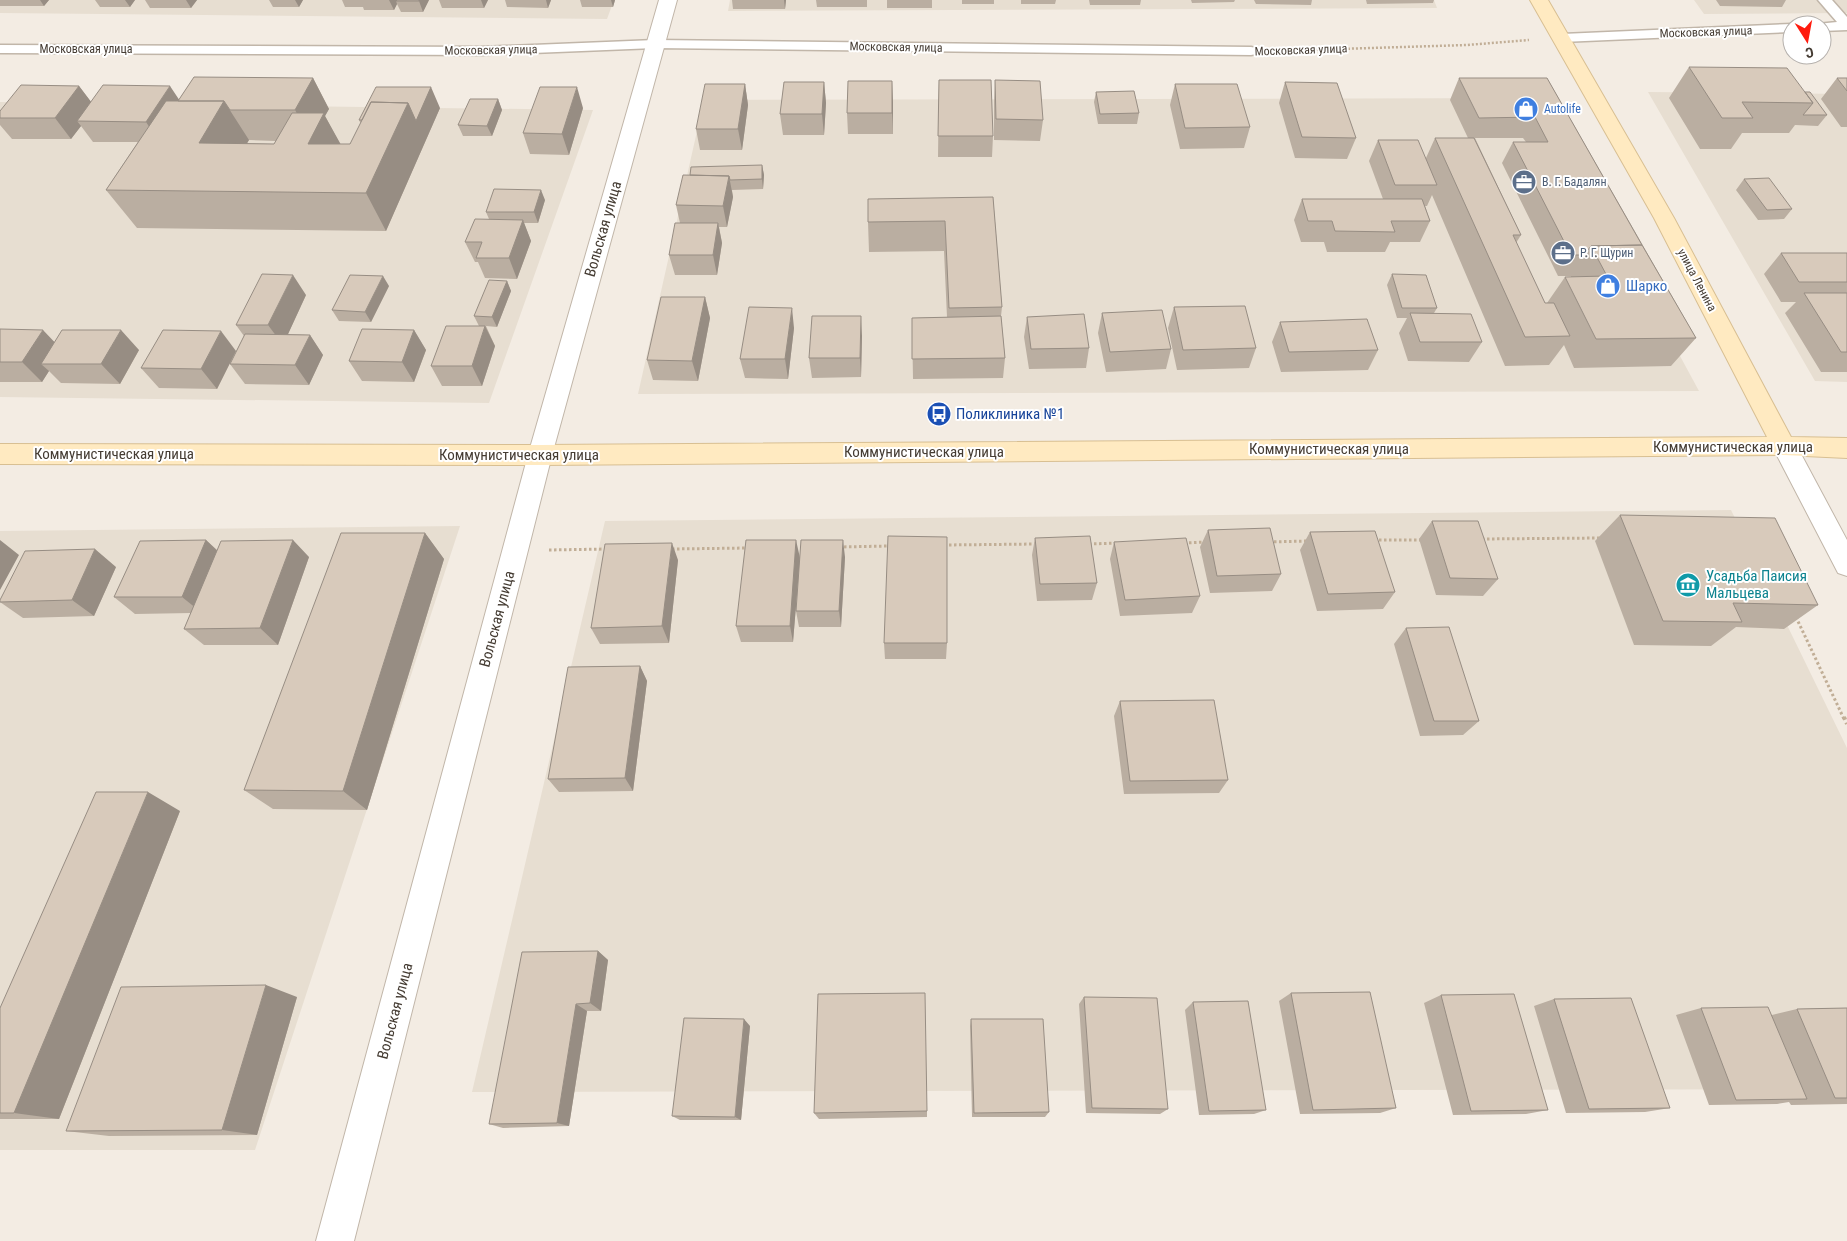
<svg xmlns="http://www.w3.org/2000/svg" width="1847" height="1241" font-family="'Roboto Condensed',sans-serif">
<rect width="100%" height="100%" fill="#f3ece3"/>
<path fill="#e7ded1" d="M0,0H614L607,19L0,13Z
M730,0H1434L1437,8L728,11Z
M1694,0H1847V13L1704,14Z
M1648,92L1847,94V382L1815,381Z
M1540,98L1699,391L638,394L704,100Z
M0,102L593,110L489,403L0,397Z
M1731,510L1847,748V1089L472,1092L605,521Z
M460,526L255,1150H0V531Z"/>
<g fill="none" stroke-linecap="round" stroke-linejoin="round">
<defs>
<path id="service" d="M1818,0H1832L1847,17V30L1822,31V25L1817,24L1837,22Z
M1792,24L1797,25H1792V32L1562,42L1555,38L1562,34Z
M655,40L1251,47L1256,48L1258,51L1256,54L1251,55L655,48L481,55L0,53V45L481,47Z"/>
<path id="minor" d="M659,0H677L552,455L354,1241H316L528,455Z
M1784,437L1793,439L1847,540V576L1838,573L1772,446L1775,439Z"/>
<path id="secondary" d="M1530,0H1548L1674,218L1791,437L1847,438V458L1784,455L540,465L0,464V444L540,445L1767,437L1654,218Z"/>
</defs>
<use href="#service" stroke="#c1b6a9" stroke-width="3"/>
<use href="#minor" stroke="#c1b6a9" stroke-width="2"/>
<use href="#secondary" stroke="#d8bf92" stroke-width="2"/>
<path stroke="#c1ae96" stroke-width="2.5" stroke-dasharray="2 2" stroke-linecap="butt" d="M1276,51L1467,45L1529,40"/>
<path stroke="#c1ae96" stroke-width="3" stroke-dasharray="2.5 2.5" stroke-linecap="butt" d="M1482,539L1600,538
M1374,540H1423
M1269,542L1308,541
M1184,543L1205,542
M1089,544L1118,543
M944,545L1038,544
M839,547L890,546
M672,549L748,548
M549,550L608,549
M1796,617L1844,719"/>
<path stroke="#c1ae96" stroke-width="4" stroke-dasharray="3 3" stroke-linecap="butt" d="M1844,717L1847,724"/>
<use href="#service" fill="#fff" fill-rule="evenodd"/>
<use href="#minor" fill="#fff" fill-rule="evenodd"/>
<use href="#secondary" fill="#ffeac1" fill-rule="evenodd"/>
</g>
<path fill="#baaea1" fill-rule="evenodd" d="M0,0H49L44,6H0Z
M95,0H135L130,7H100Z
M145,0H197L191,8H150Z
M269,0H303L299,7H273Z
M342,0H429L423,12H401L397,4L394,10H364L363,7H345Z
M439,0H488L484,8H442Z
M505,0H551L548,8L507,7Z
M580,0H615L613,7H582Z
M732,0H786L785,9H733Z
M816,0H867V7H817Z
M887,0H932V8H887Z
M962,0H994V4H962Z
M1021,0H1056L1055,4H1021Z
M1089,0H1141L1140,5H1090Z
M1191,0H1235L1234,2L1192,3Z
M1254,0H1312L1311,5L1256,4Z
M1366,0H1434L1433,3L1367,4Z
M1716,0H1786L1782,7L1720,6Z
M1689,67L1805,92L1827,115L1818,126L1795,125L1789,133H1742L1731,149H1700L1669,98Z
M313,78L329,109L325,116L340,144H350L361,124L359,120L440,108L386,231L137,228L106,190L138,142H93L81,126L71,139H12L0,125V111L79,86L91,102L179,99ZM249,140L276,141L274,144L247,143Z
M1459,78H1547L1696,338L1671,366L1574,368L1564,345L1549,365L1505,366L1432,195L1427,206H1425L1430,221L1420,242H1390L1385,252H1327L1324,242H1301L1294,220L1302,199H1383L1369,161L1378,140L1426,158L1435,138H1468L1450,100ZM1475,138H1523L1526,142H1513L1502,163L1558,276H1571V277H1565L1547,303H1545L1516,243L1521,235Z
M1837,78H1847V127H1841L1821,99Z
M939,80L993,136L992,157H938Z
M995,80L1043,120L1040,141L994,140V101Z
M892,81L893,134H848L847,113Z
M824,82L826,103L824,135H783L780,114Z
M1285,82L1356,138L1347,159L1295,158L1279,103Z
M745,84L748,105L742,150H700L696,129Z
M1175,84L1250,127L1244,148L1180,149L1170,105Z
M1096,92L1139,113L1137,124H1098L1094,102Z
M498,99L502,110L492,136H463L458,125Z
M583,108L569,155L530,154L523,133Z
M762,165L764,175L763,189L732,190L733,197L727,227H719L722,243L717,275H675L669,255L680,223L676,205L690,175Z
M1744,179L1792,209L1784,219L1758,220L1736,190Z
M993,197L1002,307L1001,316L1005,358L1003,378L913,379L912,318L947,317L944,251L869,252L868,222Z
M545,200L538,223H524L531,241L517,279L485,278L478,262H475L465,242L489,219L486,212Z
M1781,253H1847V372H1821L1785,313L1796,302H1781L1764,274Z
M1392,274L1437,308L1434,313L1482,342L1469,362L1408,361L1399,333L1407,318H1397L1387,285Z
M507,281L511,291L497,327L486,326L495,346L482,386H442L431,366L479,326L474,316Z
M389,286L371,322L339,321L332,310Z
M306,295L288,334L310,335L323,355L309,385L245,384L230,364L244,336L236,325Z
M705,297L710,318L698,381L653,380L647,360Z
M1174,307L1256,348L1249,368L1177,370L1168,328Z
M1102,313L1171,349L1166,369L1106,372L1098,333Z
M1027,317L1089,348L1086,368L1029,369L1024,337Z
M1280,322L1378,350L1368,370L1281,372L1272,342Z
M794,328L788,379L745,378L740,359Z
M0,329L55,342L139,350L120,384L61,383L49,371L42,382H0Z
M414,330L426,350L414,382L362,381L349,361Z
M862,336L861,377L812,378L809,358Z
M236,351L217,389L159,388L141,368Z
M1620,515L1818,605L1784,629L1736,627L1711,646L1634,645L1595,541Z
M1432,521L1498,579L1483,596L1436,595L1419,539Z
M1208,530L1281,574L1272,591L1210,593L1200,547Z
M1310,532L1395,592L1383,609L1317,611L1300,550Z
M425,533L444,559L367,810L273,809L244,790Z
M1035,538L1097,583L1092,600L1037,601L1032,555Z
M206,540L217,550L309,557L278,645H204L184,629L191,613L135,614L114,597Z
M1114,542L1200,596L1192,613L1120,616L1110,559Z
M845,557L841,627H799L796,611L799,568L793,642H741L736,626L800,558Z
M678,560L669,643L600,644L591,628Z
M116,567L94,616L23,618L0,602V600Z
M1406,628L1479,721L1463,735L1420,736L1394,644Z
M884,643H947L946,659H885Z
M640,666L647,681L633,791L559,792L548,779Z
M1120,701L1228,780L1219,793L1124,794L1114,716Z
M180,811L59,1119H0V1008Z
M598,951L608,960L601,1011H587L569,1126L503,1128L489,1124Z
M1291,993L1396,1108L1380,1113L1300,1114L1279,1001Z
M1441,995L1548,1110L1526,1114L1453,1115L1424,1003Z
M297,997L257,1135L109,1136L66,1131Z
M1084,997L1168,1109L1160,1114L1086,1113L1079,1004Z
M1554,999L1670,1108L1645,1112L1566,1113L1534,1006Z
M1193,1002L1266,1110L1254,1114L1199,1115L1185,1010Z
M1701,1008L1772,1015L1797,1009L1847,1008V1104L1791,1105L1789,1102L1777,1104L1709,1105L1676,1015Z
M971,1019L1049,1112L1045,1117H972L970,1026Z
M750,1026L741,1120H680L672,1116Z
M927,1111V1117L819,1119L814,1113Z"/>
<path fill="#978d83" d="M40,0H49L44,6Z
M125,0H135L130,7Z
M186,0H197L191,8Z
M295,0H303L299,7Z
M389,0H399L396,1L397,4L394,10Z
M419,0H429L423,12L419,1Z
M481,0H488L484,8Z
M546,0H551L548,8Z
M611,0H615L613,7Z
M784,0H786L785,9Z
M313,78L329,109L325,116L345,152L308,144L311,138L295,110Z
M892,81L893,102V134L892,113Z
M824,82L826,103L824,135L822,114Z
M745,84L748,105L742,150L738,129Z
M79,86L95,107L77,121L81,126L71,139L55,118Z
M170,86L184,107L160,143L146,122Z
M431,87L440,108L386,231L366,193L408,103Z
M577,87L583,108L569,155L562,134Z
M498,99L502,110L492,136L487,126Z
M224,101L249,140L224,182L199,143Z
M762,165L764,175L763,189L762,179Z
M729,176L733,197L727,227L723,206Z
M541,190L545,200L538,223L534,212Z
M523,220L531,241L517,279L509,258Z
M718,223L722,243L717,275L713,255Z
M293,275L306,295L283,345L268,325Z
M383,276L389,286L371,322L365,312Z
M507,281L511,291L497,327L492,317Z
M705,297L710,318L698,381L692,361Z
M792,308L794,328L788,379L785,359Z
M861,316L862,336L861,377L860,358Z
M485,326L495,346L482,386L472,366Z
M43,330L62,350L41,364L49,371L42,382L22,362Z
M121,330L139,350L120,384L101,364Z
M414,330L426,350L414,382L402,362Z
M221,331L236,351L217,389L201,369Z
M310,335L323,355L309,385L295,365Z
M425,533L444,559L367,810L343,791Z
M0,540L19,555L0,590Z
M206,540L225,558L202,613L182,597Z
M293,540L309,557L278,645L260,628Z
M796,540L800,558L793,642L790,626Z
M843,540L845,557L841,627L839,611Z
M672,543L678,560L669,643L662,626Z
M95,549L116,567L94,616L72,600Z
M640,666L647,681L633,791L625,778Z
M148,792L180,811L59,1119L14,1113Z
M598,951L608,960L601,1011L590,1003Z
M266,985L297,997L257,1135L222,1130Z
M576,1004L587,1011L569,1126L557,1123Z
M744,1019L750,1026L741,1120L735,1117Z"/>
<path fill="#d8cabb" stroke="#978d83" d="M397,0H419V1H396Z
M1689,67L1787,68L1813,103L1742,102L1753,118H1722Z
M194,77L313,78L295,110H230L224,101H178Z
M1459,78H1547L1642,245L1591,246L1584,255H1571L1513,142H1548L1535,117L1479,118Z
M1837,78H1847V91Z
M939,80H991L993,136H938Z
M995,80L1040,81L1043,120L996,119Z
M848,81H892V113H847Z
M784,82H824L822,114H780Z
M1285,82L1337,83L1356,138L1302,137Z
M705,84H745L738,129H696Z
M1175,84H1237L1250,127L1185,128Z
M21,85L79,86L55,118H0V111Z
M103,85L170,86L146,122L77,121Z
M376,87H431L416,121L408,103L371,102L362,120H359Z
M540,87H577L562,134L523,133Z
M1134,91L1139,113L1100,114L1096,92Z
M1805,92H1810L1827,115H1803L1813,103Z
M470,99H498L487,126L458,125Z
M166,101H224L199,143L274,144L292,113H324L308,144H350L371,102L408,103L366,193L106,190Z
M1435,138H1474L1521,235H1513L1545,303H1554L1570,336L1525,337Z
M1378,140H1418L1437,185H1395Z
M762,165V179L730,180L729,176L690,175L691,167Z
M683,175L729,176L723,206L676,205Z
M1769,178L1792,209L1767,210L1744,179Z
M494,189L541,190L534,212H486Z
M993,197L1002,307L949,308L945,221L868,222V199Z
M1302,199H1422L1430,221H1391L1395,232L1335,231L1332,221H1308Z
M475,219L523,220L509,258H476L482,242H465Z
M675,223H718L713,255H669Z
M1642,245L1696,338L1596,339L1565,277L1607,276L1591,246Z
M1781,253H1847V282H1799Z
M262,274L293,275L268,325H236Z
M1392,274L1426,275L1437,308H1402Z
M350,275L383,276L365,312L332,310Z
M489,280L507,281L492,317L474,316Z
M1804,293H1847V352H1841Z
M661,297H705L692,361L647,360Z
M1245,306L1256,348L1183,350L1174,307Z
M749,307L792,308L785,359H740Z
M1162,310L1171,349L1110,352L1102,313Z
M1410,313L1471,314L1482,342H1420Z
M1084,314L1089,348L1031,349L1027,317Z
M812,316H861L860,358H809Z
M1001,316L1005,358L912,359V318Z
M1367,319L1378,350L1289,352L1280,322Z
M446,326H485L472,366H431Z
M0,329L43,330L22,362H0Z
M362,329L414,330L402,362L349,361Z
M62,330H121L101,364H41Z
M163,330L221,331L201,369L141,368Z
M245,334L310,335L295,365L230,364Z
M1620,515L1775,518L1818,605L1733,603L1742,622L1663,621Z
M1432,521H1478L1498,579L1450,578Z
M1270,528L1281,574L1217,576L1208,530Z
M1375,531L1395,592L1328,594L1310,532Z
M341,533H425L343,791L244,790Z
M888,536L947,537V643H884Z
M1090,536L1097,583L1040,584L1035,538Z
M1186,538L1200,596L1125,600L1114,542Z
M206,540L182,597H114L140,541Z
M293,540L260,628L184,629L221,541Z
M746,540H796L790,626H736Z
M801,540H843L839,611H796Z
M672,543L662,626L591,628L605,544Z
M95,549L72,600L0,602V600L25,551Z
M1449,627L1479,721H1434L1406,628Z
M640,666L625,778L548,779L568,667Z
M1214,700L1228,780L1130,781L1120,701Z
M96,792H148L14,1113H0V1008Z
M598,951L590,1003L576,1004L557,1123L489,1124L522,952Z
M266,985L222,1130L66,1131L121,987Z
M1370,992L1396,1108L1313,1110L1291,993Z
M925,993L927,1111L814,1113L818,994Z
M1514,994L1548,1110L1471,1111L1441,995Z
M1084,997L1157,998L1168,1109L1092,1108Z
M1631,998L1670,1108L1589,1109L1554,999Z
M1248,1001L1266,1110L1209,1111L1193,1002Z
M1768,1007L1807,1099L1736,1100L1701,1008Z
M1847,1008V1098H1835L1797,1009Z
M684,1018L744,1019L735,1117L672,1116Z
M971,1019H1043L1049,1112L974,1113Z"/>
<defs>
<symbol id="shop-disc" viewBox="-11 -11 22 22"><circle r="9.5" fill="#3f7fe0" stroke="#fff"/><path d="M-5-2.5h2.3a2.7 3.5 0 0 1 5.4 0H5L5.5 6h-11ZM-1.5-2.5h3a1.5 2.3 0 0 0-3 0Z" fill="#fff"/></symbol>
<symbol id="office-disc" viewBox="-11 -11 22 22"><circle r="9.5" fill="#5c6f8a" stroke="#fff"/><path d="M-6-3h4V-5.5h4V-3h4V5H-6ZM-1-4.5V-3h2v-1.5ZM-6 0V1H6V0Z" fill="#fff"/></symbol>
<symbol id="bus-disc" viewBox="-11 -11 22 22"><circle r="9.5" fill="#1a4fb4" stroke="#fff"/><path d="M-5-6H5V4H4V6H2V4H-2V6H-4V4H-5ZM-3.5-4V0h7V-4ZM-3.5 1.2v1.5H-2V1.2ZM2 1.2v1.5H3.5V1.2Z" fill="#fff"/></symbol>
<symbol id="museum-disc" viewBox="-11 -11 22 22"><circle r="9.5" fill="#0f9aa8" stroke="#fff"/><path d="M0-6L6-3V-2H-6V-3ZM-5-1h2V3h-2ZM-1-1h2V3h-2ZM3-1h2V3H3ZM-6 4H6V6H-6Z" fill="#fff"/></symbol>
</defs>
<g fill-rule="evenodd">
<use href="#shop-disc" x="1512" y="95" width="28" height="28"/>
<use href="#office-disc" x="1510" y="168" width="28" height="28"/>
<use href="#office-disc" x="1549" y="239" width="28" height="28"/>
<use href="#shop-disc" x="1594" y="272" width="28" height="28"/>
<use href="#bus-disc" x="925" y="400" width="28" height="28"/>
<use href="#museum-disc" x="1674" y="571" width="28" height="28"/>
</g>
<g text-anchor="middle" stroke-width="4" stroke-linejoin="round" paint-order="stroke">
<g font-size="12" fill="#453c33" stroke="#fff">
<text transform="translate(1706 32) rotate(-2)" y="4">Московская улица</text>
<text transform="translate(896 47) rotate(1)" y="4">Московская улица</text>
<text x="86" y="53">Московская улица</text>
<text transform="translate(491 50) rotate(-1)" y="4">Московская улица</text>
<text transform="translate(1301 50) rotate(-2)" y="4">Московская улица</text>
<text transform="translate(1697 280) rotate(62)" y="4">улица Ленина</text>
</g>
<g font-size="12" fill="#366cbe" stroke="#fff" text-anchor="start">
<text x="1544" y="113">Autolife</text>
</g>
<g font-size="12" fill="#4e5e75" stroke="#fff" text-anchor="start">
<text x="1542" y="186">В. Г. Бадалян</text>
<text x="1580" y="257">Р. Г. Щурин</text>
</g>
<g font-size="15" fill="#453c33" stroke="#fff">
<text transform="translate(603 229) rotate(-74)" y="5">Вольская улица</text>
<text x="1733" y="452">Коммунистическая улица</text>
<text x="1329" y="454">Коммунистическая улица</text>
<text x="924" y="457">Коммунистическая улица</text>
<text x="114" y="459">Коммунистическая улица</text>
<text x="519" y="460">Коммунистическая улица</text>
<text transform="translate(497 619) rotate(-75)" y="5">Вольская улица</text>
<text transform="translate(395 1011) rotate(-75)" y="5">Вольская улица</text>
</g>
<g font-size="15" fill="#366cbe" stroke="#fff" text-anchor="start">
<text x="1626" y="291">Шарко</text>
</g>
<g font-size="15" fill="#164399" stroke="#fff" text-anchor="start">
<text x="956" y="419">Поликлиника №1</text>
</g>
<g font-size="15" fill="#0d838f" stroke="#fff" text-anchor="start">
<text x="1706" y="581">Усадьба Паисия<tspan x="1706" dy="17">Мальцева</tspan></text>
</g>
</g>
<g transform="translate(1807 40) rotate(169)"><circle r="24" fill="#ffffff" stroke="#b5b1ad"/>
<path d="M0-4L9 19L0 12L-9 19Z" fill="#ff1b0e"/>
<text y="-8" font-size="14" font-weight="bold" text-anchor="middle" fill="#453c33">С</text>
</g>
</svg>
